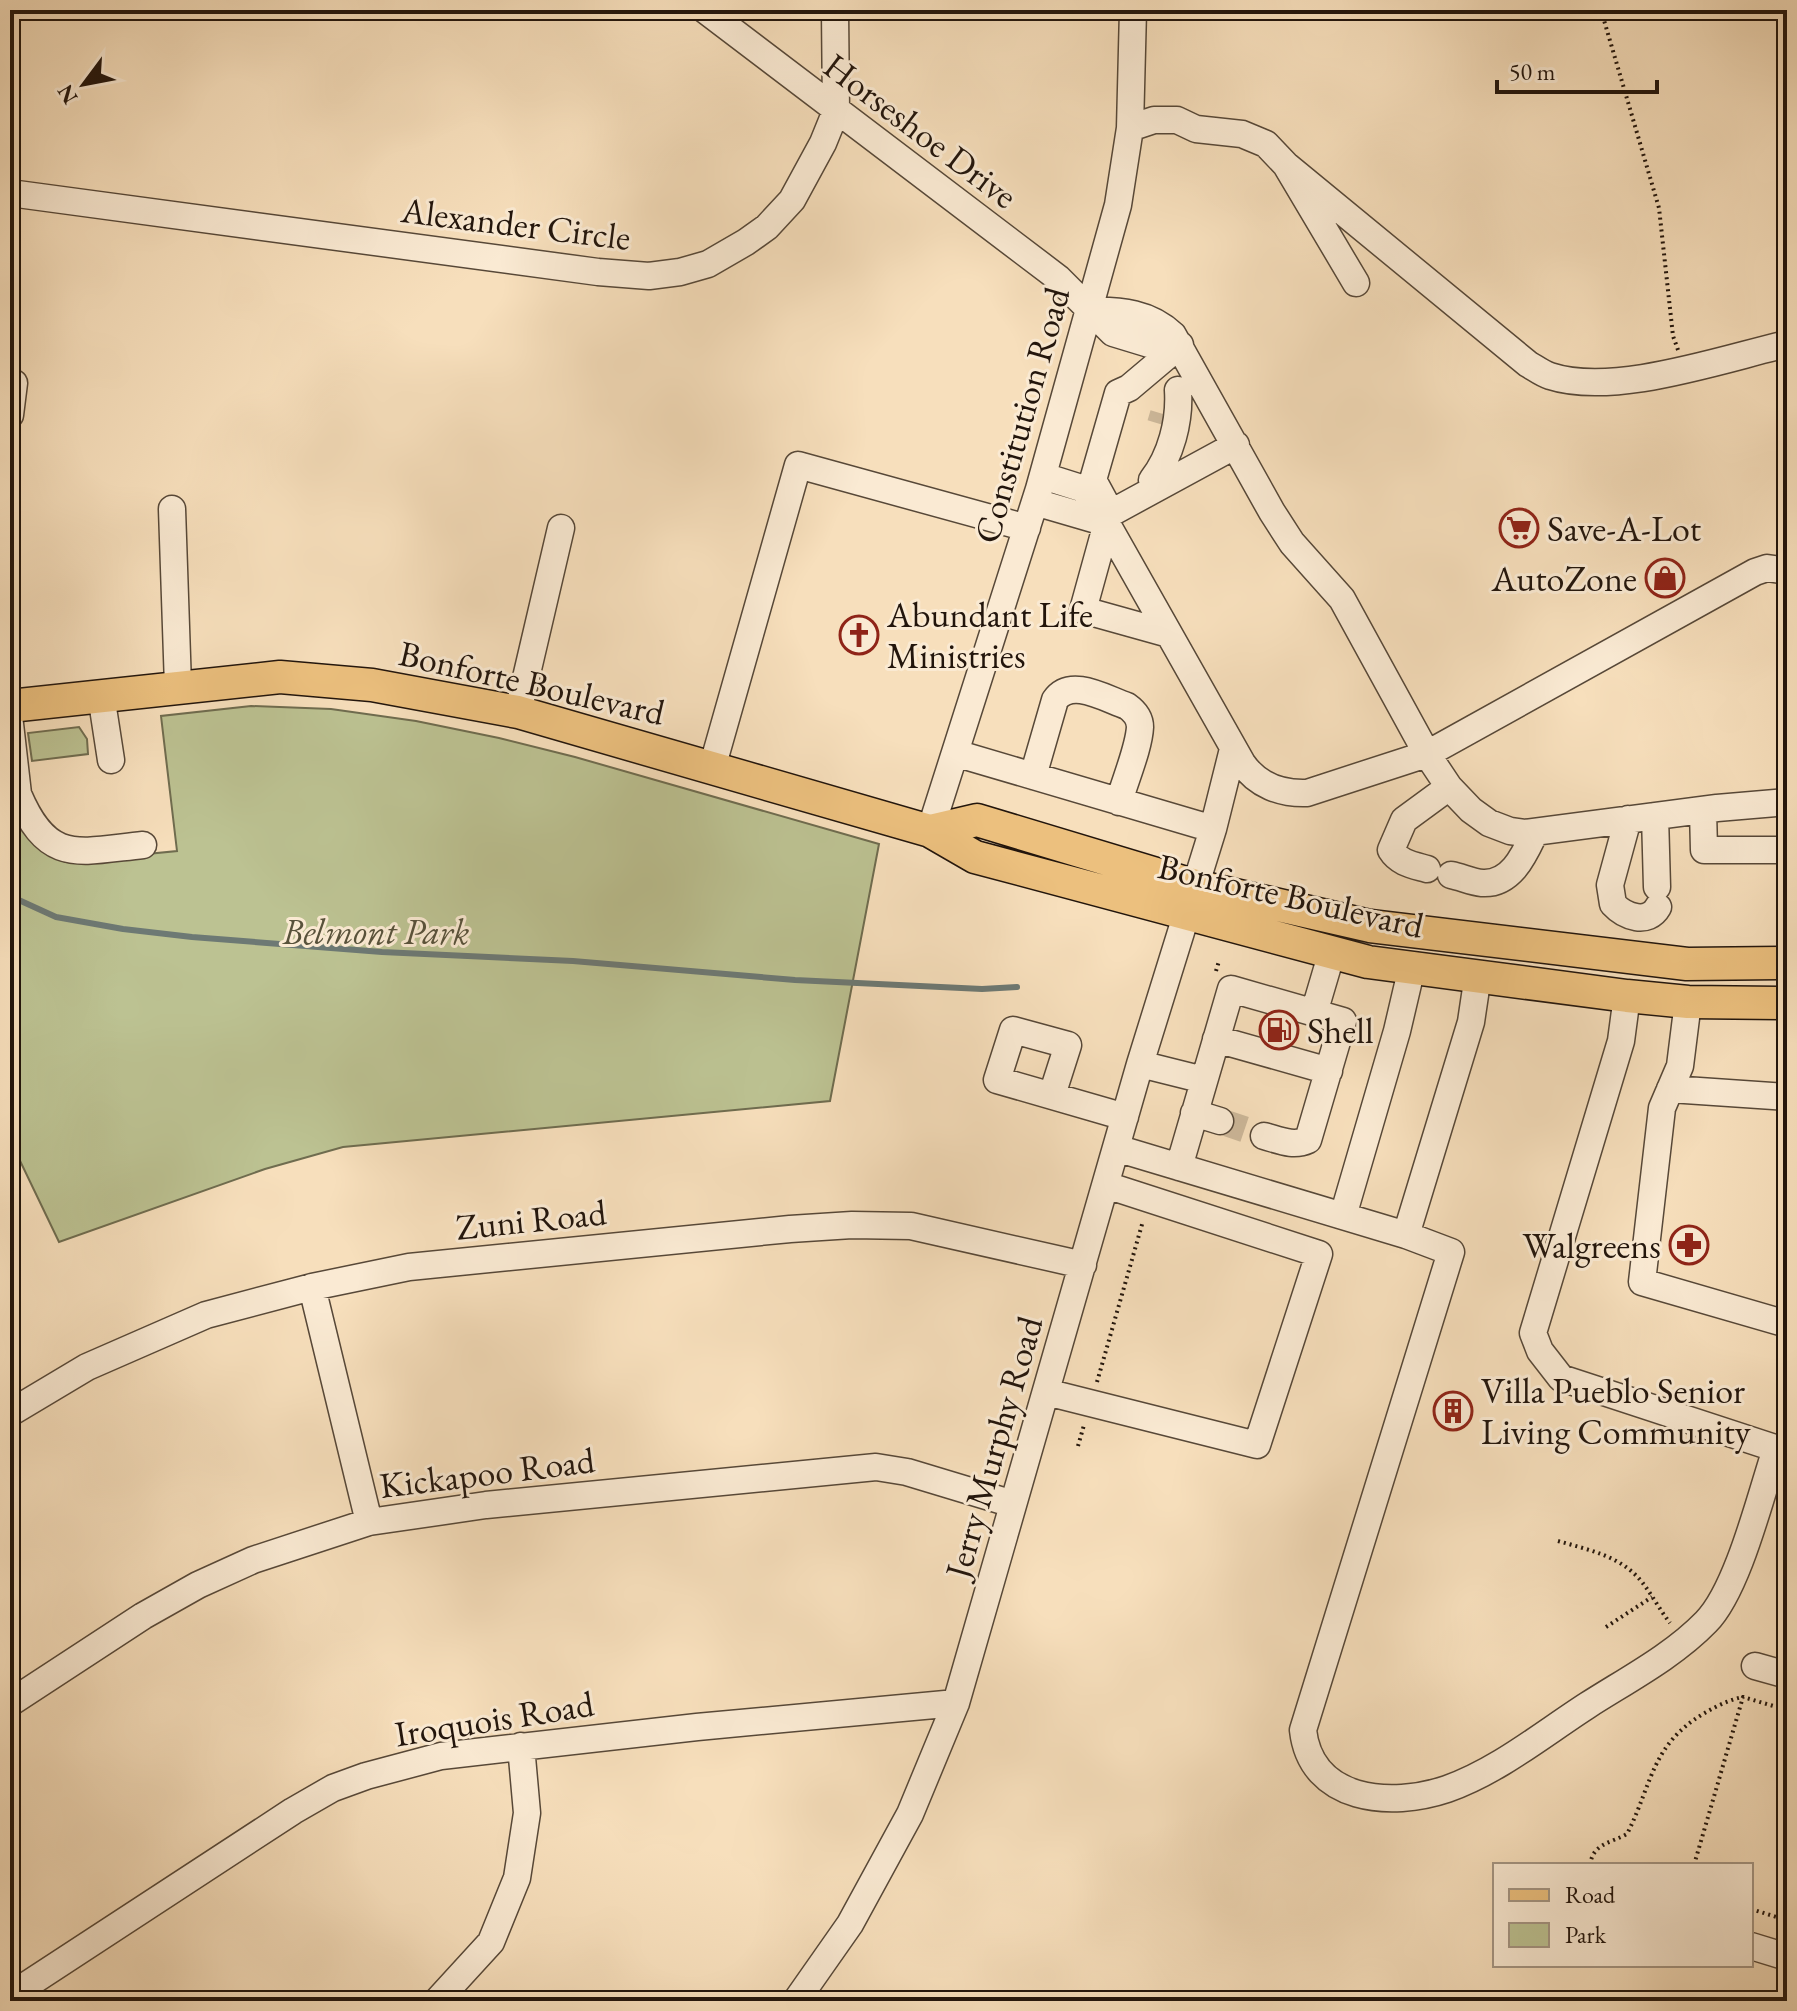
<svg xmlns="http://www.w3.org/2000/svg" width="1797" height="2011" font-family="'EB Garamond',serif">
<rect width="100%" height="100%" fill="#f7dfbc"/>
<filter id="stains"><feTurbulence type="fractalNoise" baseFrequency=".0025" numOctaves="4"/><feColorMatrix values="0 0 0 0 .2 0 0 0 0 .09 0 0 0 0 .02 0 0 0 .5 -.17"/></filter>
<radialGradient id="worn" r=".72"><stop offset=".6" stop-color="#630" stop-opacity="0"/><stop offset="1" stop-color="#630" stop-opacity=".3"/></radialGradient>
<path fill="#bcc292" stroke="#6f6c4f" stroke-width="2" d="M251,706L331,709L416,721L499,738L575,757L879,844L830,1101L343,1147L265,1169L59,1242L10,1140V828L22,827L37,847L65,862L177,851L161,716Z
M79,727L87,739L88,754L32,761L28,733Z"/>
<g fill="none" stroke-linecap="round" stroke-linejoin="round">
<path stroke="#6d7974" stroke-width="6" d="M10,896L56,917L123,929L192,937L382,952L573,961L795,980L982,989L1017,987"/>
<path stroke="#ccb799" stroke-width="26" stroke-dasharray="26 13" stroke-linecap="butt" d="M1160,424L1163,414
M1220,1121L1264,1136"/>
<defs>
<path id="minor" d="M705,10L1058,278L1113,333L1159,347L1180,345
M1130,128L1154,120H1177L1196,129L1242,134L1266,144L1286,165L1356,283
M1286,165L1528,364C1535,368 1543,374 1550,376C1614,397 1722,359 1787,344
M10,193L598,272L649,276L680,272L708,264L746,242L767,227L792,200L823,143L836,111L835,10
M1090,311C1121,310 1150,313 1173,335L1272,512L1292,543L1342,599L1427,754L1449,787L1471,810L1489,823L1510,831L1526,833L1717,808L1787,802
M10,382L14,383L10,415
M1043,476L1081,488L1090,494L1242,763C1257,785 1281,794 1307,793L1427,754L1755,572L1767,568L1787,571
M1152,480C1171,456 1180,421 1178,390
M1035,502L1107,523
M1106,504L1093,480L1118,393L1129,388L1180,345
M172,509L178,686
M1169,634L1083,610L1107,523L1111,513L1236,445
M101,695L111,760
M518,712L561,528
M10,724L18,794H10
M955,753L1213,829
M712,768L798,465L1027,528
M1033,776L1055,700C1071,677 1106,699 1127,706C1134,711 1140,717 1140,727C1139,748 1125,780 1119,802
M18,794C48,865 77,852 143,845
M1703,810L1704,850H1787
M1655,816L1657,887
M1628,819L1610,885L1613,904C1625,917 1648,925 1658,907
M930,831L1039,489L1118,205L1130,128L1133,10
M1427,869C1413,865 1399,863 1391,850L1404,820L1449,787
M1451,875C1461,877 1472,882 1482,883C1512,885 1525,853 1535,832
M1478,975L1471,1022L1406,1235L1451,1252L1303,1730C1311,1802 1391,1808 1447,1789C1498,1771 1543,1734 1588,1705C1627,1680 1673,1656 1706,1622C1738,1590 1761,1494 1776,1449
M1627,996L1621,1041L1533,1333L1540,1351L1561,1378L1787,1452
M1688,1002L1680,1066L1662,1108L1642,1282L1787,1324
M1314,1013L1332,952
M1216,1039L1329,1071
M1140,1064L1204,1080
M1670,1089L1787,1097
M1052,1095L1068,1045L1013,1030L997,1080L1125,1117
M1194,1113L1220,1121
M1116,1148L1406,1235
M1179,1167L1231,989L1343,1021L1308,1140C1293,1147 1279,1140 1264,1136
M1343,1216L1397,1031L1412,967
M312,1287L369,1522
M1046,1392L1257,1445L1319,1254L1106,1185
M10,1413L87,1367L206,1315L312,1287L409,1267L790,1229L852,1225L911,1226L1083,1265
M1755,1666L1787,1675
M10,1703L143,1616L198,1585L253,1560L369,1522L486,1505L876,1467L907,1472L1013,1504
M1751,1946L1787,1957
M10,1996L293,1811L333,1788L366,1776L441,1756L697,1727L956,1703
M437,2001L491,1942L517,1878L527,1813L521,1746
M796,2001L850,1924L910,1814L956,1703L1140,1064L1213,829L1233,749"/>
<path id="major" d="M10,706L280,677L372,685L518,712L930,831L975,857L1368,962L1627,996L1688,1002L1787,1003
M930,831L977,820L1196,886L1370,926L1687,964L1787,963"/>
</defs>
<use href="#minor" stroke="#574838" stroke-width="29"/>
<use href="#major" stroke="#22150c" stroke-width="35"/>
<path stroke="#22150c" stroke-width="4" stroke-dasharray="2 4" stroke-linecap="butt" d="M1601,10L1659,208L1673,336L1678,350
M1216,971L1219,961
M1097,1382L1143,1221
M1078,1446L1084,1425
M1558,1541C1589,1550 1621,1556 1642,1582C1652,1595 1660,1610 1670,1623
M1606,1627L1652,1597
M1590,1865C1593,1843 1611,1843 1627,1834C1652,1785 1651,1745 1703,1714C1715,1707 1728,1700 1743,1697
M1694,1865L1743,1697L1787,1710
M1751,1909L1786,1920"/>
<use href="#minor" stroke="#faead3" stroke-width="26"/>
<use href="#major" stroke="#ecc07e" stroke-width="32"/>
</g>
<defs>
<symbol id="supermarket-ring" viewBox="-11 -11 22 22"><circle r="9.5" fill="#faead3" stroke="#8f2418" stroke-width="1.5"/><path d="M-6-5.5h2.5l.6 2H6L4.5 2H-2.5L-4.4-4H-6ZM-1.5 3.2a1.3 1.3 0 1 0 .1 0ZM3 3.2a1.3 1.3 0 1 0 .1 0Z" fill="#8f2418"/></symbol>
<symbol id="shop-ring" viewBox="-11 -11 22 22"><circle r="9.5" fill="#faead3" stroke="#8f2418" stroke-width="1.5"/><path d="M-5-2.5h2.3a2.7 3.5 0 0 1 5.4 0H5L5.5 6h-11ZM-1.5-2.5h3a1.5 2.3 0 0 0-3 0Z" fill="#8f2418"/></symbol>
<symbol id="church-ring" viewBox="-11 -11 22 22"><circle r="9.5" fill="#faead3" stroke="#8f2418" stroke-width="1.5"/><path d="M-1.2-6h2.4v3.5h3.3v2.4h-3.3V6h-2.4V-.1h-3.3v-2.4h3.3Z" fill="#8f2418"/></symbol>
<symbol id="fuel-ring" viewBox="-11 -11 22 22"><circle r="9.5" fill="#faead3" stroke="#8f2418" stroke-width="1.5"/><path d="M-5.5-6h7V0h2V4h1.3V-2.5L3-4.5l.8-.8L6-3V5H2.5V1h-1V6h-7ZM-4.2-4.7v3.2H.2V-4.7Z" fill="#8f2418"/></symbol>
<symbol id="pharmacy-ring" viewBox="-11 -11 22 22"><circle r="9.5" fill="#faead3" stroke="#8f2418" stroke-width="1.5"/><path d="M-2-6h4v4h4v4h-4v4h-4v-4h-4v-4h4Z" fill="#8f2418"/></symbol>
<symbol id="building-ring" viewBox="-11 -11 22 22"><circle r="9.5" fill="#faead3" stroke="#8f2418" stroke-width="1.5"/><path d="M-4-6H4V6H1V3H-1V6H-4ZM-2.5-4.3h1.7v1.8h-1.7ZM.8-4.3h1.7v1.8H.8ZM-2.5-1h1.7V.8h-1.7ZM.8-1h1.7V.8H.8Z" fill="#8f2418"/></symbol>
</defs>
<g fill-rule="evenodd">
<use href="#supermarket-ring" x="1497" y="506" width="44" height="44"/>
<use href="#shop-ring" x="1643" y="556" width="44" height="44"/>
<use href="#church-ring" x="837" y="613" width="44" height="44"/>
<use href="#fuel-ring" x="1257" y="1008" width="44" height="44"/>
<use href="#pharmacy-ring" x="1667" y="1223" width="44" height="44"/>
<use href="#building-ring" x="1431" y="1389" width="44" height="44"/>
</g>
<g text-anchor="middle" stroke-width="6" stroke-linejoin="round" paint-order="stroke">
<g font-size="36" fill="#22150c" stroke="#faead3">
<text transform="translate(921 130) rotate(37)" y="13">Horseshoe Drive</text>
<text transform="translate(516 223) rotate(7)" y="13">Alexander Circle</text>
<text transform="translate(1021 415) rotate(-74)" y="13">Constitution Road</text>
<text transform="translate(532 682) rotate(13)" y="13">Bonforte Boulevard</text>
<text transform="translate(1291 895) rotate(13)" y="13">Bonforte Boulevard</text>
<text transform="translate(531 1219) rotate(-6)" y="13">Zuni Road</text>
<text transform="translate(993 1447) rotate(-74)" y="13">Jerry Murphy Road</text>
<text transform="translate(487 1472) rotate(-7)" y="13">Kickapoo Road</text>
<text transform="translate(494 1718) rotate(-9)" y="13">Iroquois Road</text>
</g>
<g font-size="36" fill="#22150c" stroke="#faead3" text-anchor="start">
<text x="1547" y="541">Save-A-Lot</text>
<text x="1637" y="591" text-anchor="end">AutoZone</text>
<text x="887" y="627">Abundant Life<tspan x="887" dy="41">Ministries</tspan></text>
<text x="1307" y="1043">Shell</text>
<text x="1661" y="1258" text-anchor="end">Walgreens</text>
<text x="1481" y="1403">Villa Pueblo Senior<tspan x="1481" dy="41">Living Community</tspan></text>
</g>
<g font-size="36" font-style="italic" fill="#58523b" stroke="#faead3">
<text x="376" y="944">Belmont Park</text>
</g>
</g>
<rect width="1797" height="2011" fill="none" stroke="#f7dfbc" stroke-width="40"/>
<rect x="12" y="12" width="1773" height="1987" fill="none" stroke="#22150c" stroke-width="4"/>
<rect x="20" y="20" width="1757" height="1971" fill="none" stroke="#22150c" stroke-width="2"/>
<rect x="1493" y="1863" width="260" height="104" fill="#faead3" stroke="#a49583" stroke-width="2"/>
<rect x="1509" y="1889" width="40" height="12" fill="#ecc07e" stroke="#a49583" stroke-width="2"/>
<text x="1565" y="1903" font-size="24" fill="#22150c">Road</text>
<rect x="1509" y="1923" width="40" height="24" fill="#bcc292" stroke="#a49583" stroke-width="2"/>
<text x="1565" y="1943" font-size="24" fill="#22150c">Park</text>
<g transform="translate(84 84) rotate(238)" stroke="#faead3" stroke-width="6" paint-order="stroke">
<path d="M0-6L14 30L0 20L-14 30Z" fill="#22150c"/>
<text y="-12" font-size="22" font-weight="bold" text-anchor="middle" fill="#22150c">N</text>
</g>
<path d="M1497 80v12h160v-12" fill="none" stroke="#22150c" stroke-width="4"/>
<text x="1509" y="80" font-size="24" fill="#22150c" stroke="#faead3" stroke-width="6" paint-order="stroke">50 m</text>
<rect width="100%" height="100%" filter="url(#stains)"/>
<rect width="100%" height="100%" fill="url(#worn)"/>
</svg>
